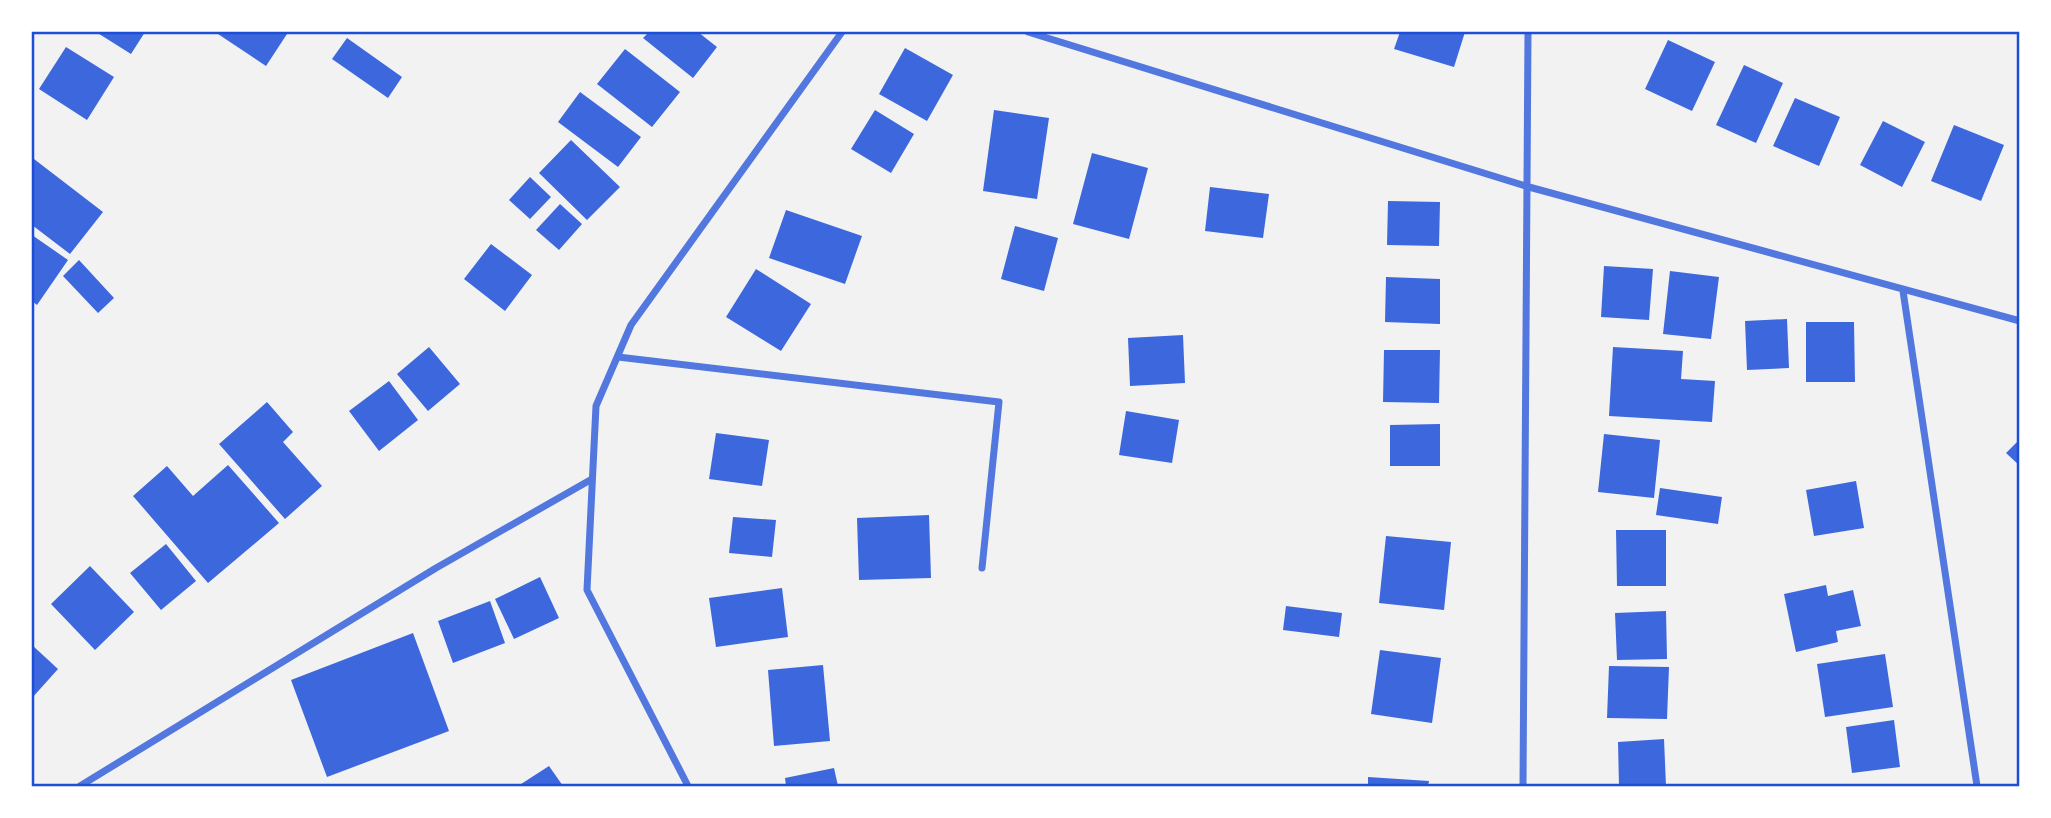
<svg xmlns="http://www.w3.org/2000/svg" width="2051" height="818" font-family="Lato,sans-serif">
<rect width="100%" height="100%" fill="#f2f2f2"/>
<path fill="#3d67dc" d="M96,32H145L131,54Z
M215,32H284L287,34L266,66Z
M649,32H698L717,47L693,78L643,38Z
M1400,32H1465L1454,67L1394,49Z
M347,38L402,77L388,98L332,59Z
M1668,40L1715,62L1692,111L1645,89Z
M66,47L114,77L87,120L39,89Z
M905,48L953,75L927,121L879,94Z
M625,49L680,92L652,127L597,84Z
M1744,65L1783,83L1756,143L1716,125Z
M580,92L641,137L618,167L558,122Z
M1795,98L1840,117L1819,166L1773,146Z
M875,110L914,134L891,173L851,149Z
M994,110L1049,118L1037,199L983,191Z
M1883,121L1925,142L1902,187L1860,165Z
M1954,125L2004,145L1981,201L1931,181Z
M571,140L620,187L587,220L539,173Z
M1092,153L1148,168L1129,239L1073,224Z
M34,159L103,212L70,254L32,225V162Z
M530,177L551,197L530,219L509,200Z
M1210,187L1269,194L1263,238L1205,231Z
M1388,201L1440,202L1439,246L1387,245Z
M560,204L582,224L559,250L536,230Z
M786,210L862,236L845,284L769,258Z
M1015,226L1058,238L1044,291L1001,279Z
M32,235L68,260L37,305L32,301Z
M491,244L532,275L505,311L464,279Z
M79,260L114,298L98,313L63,276Z
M1604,266L1653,269L1649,320L1601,317Z
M756,269L811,304L781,351L726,317Z
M1670,271L1719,277L1711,339L1663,334Z
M1386,277L1440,279V324L1385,322Z
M1787,319L1789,368L1747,370L1745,321Z
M1806,322H1854L1855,382H1806Z
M1183,335L1185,383L1130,386L1128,338Z
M429,347L460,384L428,411L397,374Z
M1613,347L1683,351L1681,379L1715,381L1712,422L1609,416Z
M1384,350H1440L1439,403L1383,402Z
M389,381L418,420L379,451L349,411Z
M267,402L293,432L283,442L322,486L285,519L219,444Z
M1126,411L1179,420L1172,463L1119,455Z
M1440,424V466H1390V425Z
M716,433L769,440L762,486L709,479Z
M1604,434L1660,440L1654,498L1598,492Z
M2020,439V466L2006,453Z
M228,465L279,523L208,583L133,496L167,466L193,496Z
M1856,481L1864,528L1814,536L1806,490Z
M1660,488L1722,497L1718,524L1656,515Z
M929,515L931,578L859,580L857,518Z
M733,517L776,520L772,557L729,553Z
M1616,530H1666V586H1617Z
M1386,536L1451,542L1444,610L1379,603Z
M166,544L196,581L161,610L130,573Z
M90,566L134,612L95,650L51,604Z
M540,577L559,618L514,639L495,599Z
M1826,585L1828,596L1853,590L1861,626L1836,631L1838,642L1796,652L1784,594Z
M782,588L788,637L716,647L709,598Z
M490,601L505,643L453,663L438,621Z
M1286,606L1342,613L1339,637L1283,630Z
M1666,611L1667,659L1617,660L1615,613Z
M413,633L449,731L327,777L291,680Z
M32,645L58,669L32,698Z
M1380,650L1441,658L1432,723L1371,714Z
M1885,654L1893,707L1825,717L1817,664Z
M823,665L830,741L774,746L768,670Z
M1609,666L1669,667L1667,719L1607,718Z
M1894,720L1900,767L1852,773L1846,727Z
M1664,739L1666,786H1619L1618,742Z
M549,766L563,786H518Z
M834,768L838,786H786L785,778Z
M1368,777L1429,781L1428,786H1368Z"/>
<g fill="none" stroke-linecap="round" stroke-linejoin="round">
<path stroke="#5277de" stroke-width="7" d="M1028,32L1529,187L2020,321
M1903,291L1977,786
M618,357L999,402L982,568
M80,786L436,568L592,479
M688,786L587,590L596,406L631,325L842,32
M1523,786L1528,32"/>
</g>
<rect width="2051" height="818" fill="none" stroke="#ffffff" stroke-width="66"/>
<rect x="33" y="33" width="1985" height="752" fill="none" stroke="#1d4ed8" stroke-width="2.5"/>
</svg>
